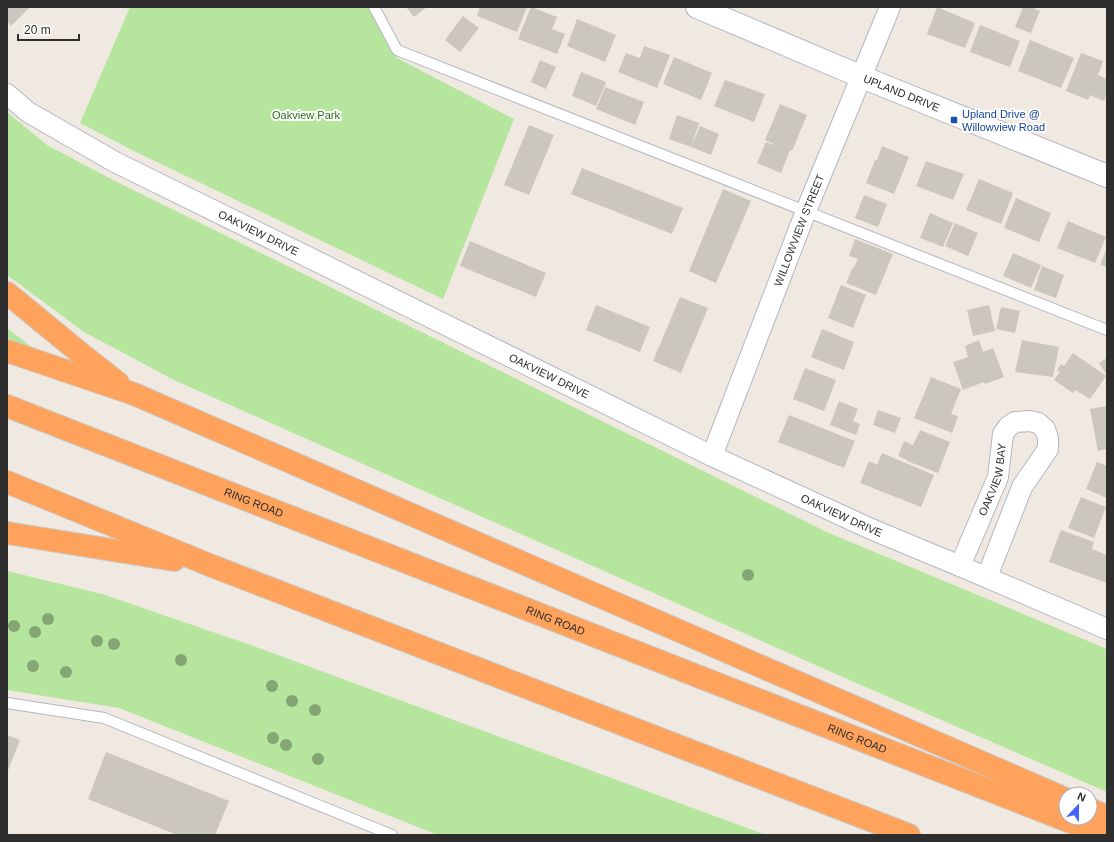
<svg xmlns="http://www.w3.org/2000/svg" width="1114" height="842" font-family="Helvetica,sans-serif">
<rect width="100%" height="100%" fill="#efe9e1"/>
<path fill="#b6e59e" d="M130,7H368L397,58L514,119L443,299L136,152L80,123Z
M7,112L47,145L113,180L829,533L1107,649V792L854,682L174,380L84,332L7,275Z
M7,328L34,349L7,339Z
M7,571L102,594L245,643L766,835H438L119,708L7,690Z"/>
<path fill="#cbc7bf" d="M7,7H30L11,26L7,21Z
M406,7H427L414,17Z
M480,7H527L517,32L477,16Z
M531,7L557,17L552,29L565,34L557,54L518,39Z
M937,7L975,23L965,48L927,34Z
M1023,7H1031L1040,11L1031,33L1015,27Z
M463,16L479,28L460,52L445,40Z
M577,19L616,35L605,62L567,46Z
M980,25L1020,41L1010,67L970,52Z
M1030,40L1074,58L1061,88L1018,71Z
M644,46L670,55L657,88L618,72L626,53L640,58Z
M1081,53L1103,61L1098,75L1107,79V92L1104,101L1090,95L1088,100L1066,91Z
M674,57L712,73L701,100L663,84Z
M540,60L556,67L546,89L531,82Z
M581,72L606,82L596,106L572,96Z
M725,80L765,94L754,122L714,106Z
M605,87L644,102L635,125L596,109Z
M780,104L807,115L792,151L790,150L781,173L757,163L766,142L774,145V144L765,140Z
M677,115L699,123L691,147L669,139Z
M529,125L554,135L529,195L504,185Z
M700,126L719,134L711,155L691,147Z
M882,146L909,157L894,194L866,183L875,160H877Z
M926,161L964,174L953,200L916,186Z
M582,168L683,208L672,234L571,194Z
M979,179L1013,193L1001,224L966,210Z
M723,189L751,201L716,283L689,271Z
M864,195L887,204L878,227L855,218Z
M1016,198L1051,213L1039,242L1004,228Z
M930,213L953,223L943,247L920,238Z
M1068,221L1106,237L1095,263L1057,248Z
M955,223L978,233L968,256L945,246Z
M855,239L893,254L876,295L846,283L853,267H854L858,259L849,256Z
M470,241L546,273L536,297L460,266Z
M1107,248V267L1100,265Z
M1013,253L1041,265L1031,288L1003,276Z
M1042,266L1064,275L1056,298L1034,290Z
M841,285L866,295L853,328L828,318Z
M680,297L708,308L681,373L653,361Z
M596,305L650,327L640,352L586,330Z
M989,305L995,331L973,336L967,310Z
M1001,307L1020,311L1015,333L996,329Z
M822,329L854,342L844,370L811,357Z
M979,340L983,352L993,348L1004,377L985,384L984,382L963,390L953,362L968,357L965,346Z
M1022,340L1059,347L1053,377L1015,372Z
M1073,353L1106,376L1090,399L1075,390L1073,393L1054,380L1060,372L1057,370L1061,364L1064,366Z
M1107,358V375L1099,363Z
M805,368L836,380L824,411L793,399Z
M931,377L961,389L951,414L958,416L952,433L914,418Z
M839,401L858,409L853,421L860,424L856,435L830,425Z
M1107,406V449L1098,451L1090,409Z
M878,410L901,418L895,433L873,425Z
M789,415L855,441L844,468L778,442Z
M920,430L950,442L938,473L907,461V460L898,456L904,441L913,445Z
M882,453L934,475L921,507L860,483L869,461L877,465Z
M1097,462L1107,466V498L1086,489Z
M1081,497L1106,507L1094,538L1068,528Z
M1061,530L1094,542L1092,549L1107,555V583L1049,562Z
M7,735L20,740L7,773Z
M106,752L229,801L215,835H177L88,799Z"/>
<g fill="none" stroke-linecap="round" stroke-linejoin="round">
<defs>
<path id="service" d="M374,7L397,50L1107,330
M7,703L104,718L392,835"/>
<g id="minor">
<path id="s1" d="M7,94L28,112L115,162L712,456L871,529L960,566L1107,629"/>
<path id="s2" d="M712,456L806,211L890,7"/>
<path id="s3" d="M960,566L998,477L1003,434L1008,427L1015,422L1030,421L1038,423L1045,429L1048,438V449L1022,487L987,577"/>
</g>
<g id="tertiary">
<path id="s4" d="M697,7L862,77L1107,176"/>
</g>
<g id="motorway">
<path d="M7,293L85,357L118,383"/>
<path d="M7,351L134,394L1066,799"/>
<path id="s5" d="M7,406L1104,835"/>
<path d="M7,482L212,566L909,835"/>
<path d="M7,533L174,560"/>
<path d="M1090,809L1107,817"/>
</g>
</defs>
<use href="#service" stroke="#b4b7c1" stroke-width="12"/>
<use href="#minor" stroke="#b4b7c1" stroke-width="22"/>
<use href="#tertiary" stroke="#b4b7c1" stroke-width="24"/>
<use href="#motorway" stroke="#c9c9c9" stroke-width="24"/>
<use href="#service" stroke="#fff" stroke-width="10"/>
<use href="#minor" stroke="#fff" stroke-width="20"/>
<use href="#tertiary" stroke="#fff" stroke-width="22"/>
<use href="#motorway" stroke="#ffa35c" stroke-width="22"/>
</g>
<g fill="#84a574">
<circle cx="748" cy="575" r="6"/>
<circle cx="48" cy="619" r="6"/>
<circle cx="14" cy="626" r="6"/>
<circle cx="35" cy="632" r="6"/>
<circle cx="97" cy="641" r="6"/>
<circle cx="114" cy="644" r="6"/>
<circle cx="181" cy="660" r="6"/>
<circle cx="33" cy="666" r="6"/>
<circle cx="66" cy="672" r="6"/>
<circle cx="272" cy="686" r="6"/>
<circle cx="292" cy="701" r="6"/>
<circle cx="315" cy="710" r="6"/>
<circle cx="273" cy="738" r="6"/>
<circle cx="286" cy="745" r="6"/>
<circle cx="318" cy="759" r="6"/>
</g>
<rect fill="#1a4fb4" stroke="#fff" stroke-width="1.5" x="950" y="116" width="8" height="8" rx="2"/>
<g text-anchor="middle" stroke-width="4" stroke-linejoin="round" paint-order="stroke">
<g font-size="11" fill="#2e2e2e" stroke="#fff">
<text dy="4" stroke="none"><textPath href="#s4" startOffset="222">UPLAND DRIVE</textPath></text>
<text dy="4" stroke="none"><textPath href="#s2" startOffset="242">WILLOWVIEW STREET</textPath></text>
<text dy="4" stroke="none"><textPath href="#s1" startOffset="288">OAKVIEW DRIVE</textPath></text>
<text dy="4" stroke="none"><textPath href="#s1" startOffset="612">OAKVIEW DRIVE</textPath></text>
<text dy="4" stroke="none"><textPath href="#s3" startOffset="93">OAKVIEW BAY</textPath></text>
<text dy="4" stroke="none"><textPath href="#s5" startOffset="265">RING ROAD</textPath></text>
<text dy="4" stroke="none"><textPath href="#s1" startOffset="936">OAKVIEW DRIVE</textPath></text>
<text dy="4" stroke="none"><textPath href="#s5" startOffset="589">RING ROAD</textPath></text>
<text dy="4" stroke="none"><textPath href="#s5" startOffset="913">RING ROAD</textPath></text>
</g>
<g font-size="11" fill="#164399" stroke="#fff" text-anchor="start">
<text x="962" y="118">Upland Drive @<tspan x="962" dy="13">Willowview Road</tspan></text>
</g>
<g font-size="11" fill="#2c6e1b" stroke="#fff">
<text x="306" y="119">Oakview Park</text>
</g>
</g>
<rect width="1114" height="842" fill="none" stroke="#2e2e2e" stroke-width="16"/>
<g transform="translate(1078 806) rotate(22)"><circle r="19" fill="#ffffff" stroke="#ababab"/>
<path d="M0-3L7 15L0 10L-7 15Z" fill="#4264fb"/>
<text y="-6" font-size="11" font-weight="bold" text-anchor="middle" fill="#2e2e2e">N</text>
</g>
<path d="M18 34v6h61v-6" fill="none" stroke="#2e2e2e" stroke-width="2"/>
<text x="24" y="34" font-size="12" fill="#2e2e2e" stroke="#ffffff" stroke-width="3" paint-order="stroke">20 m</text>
</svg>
